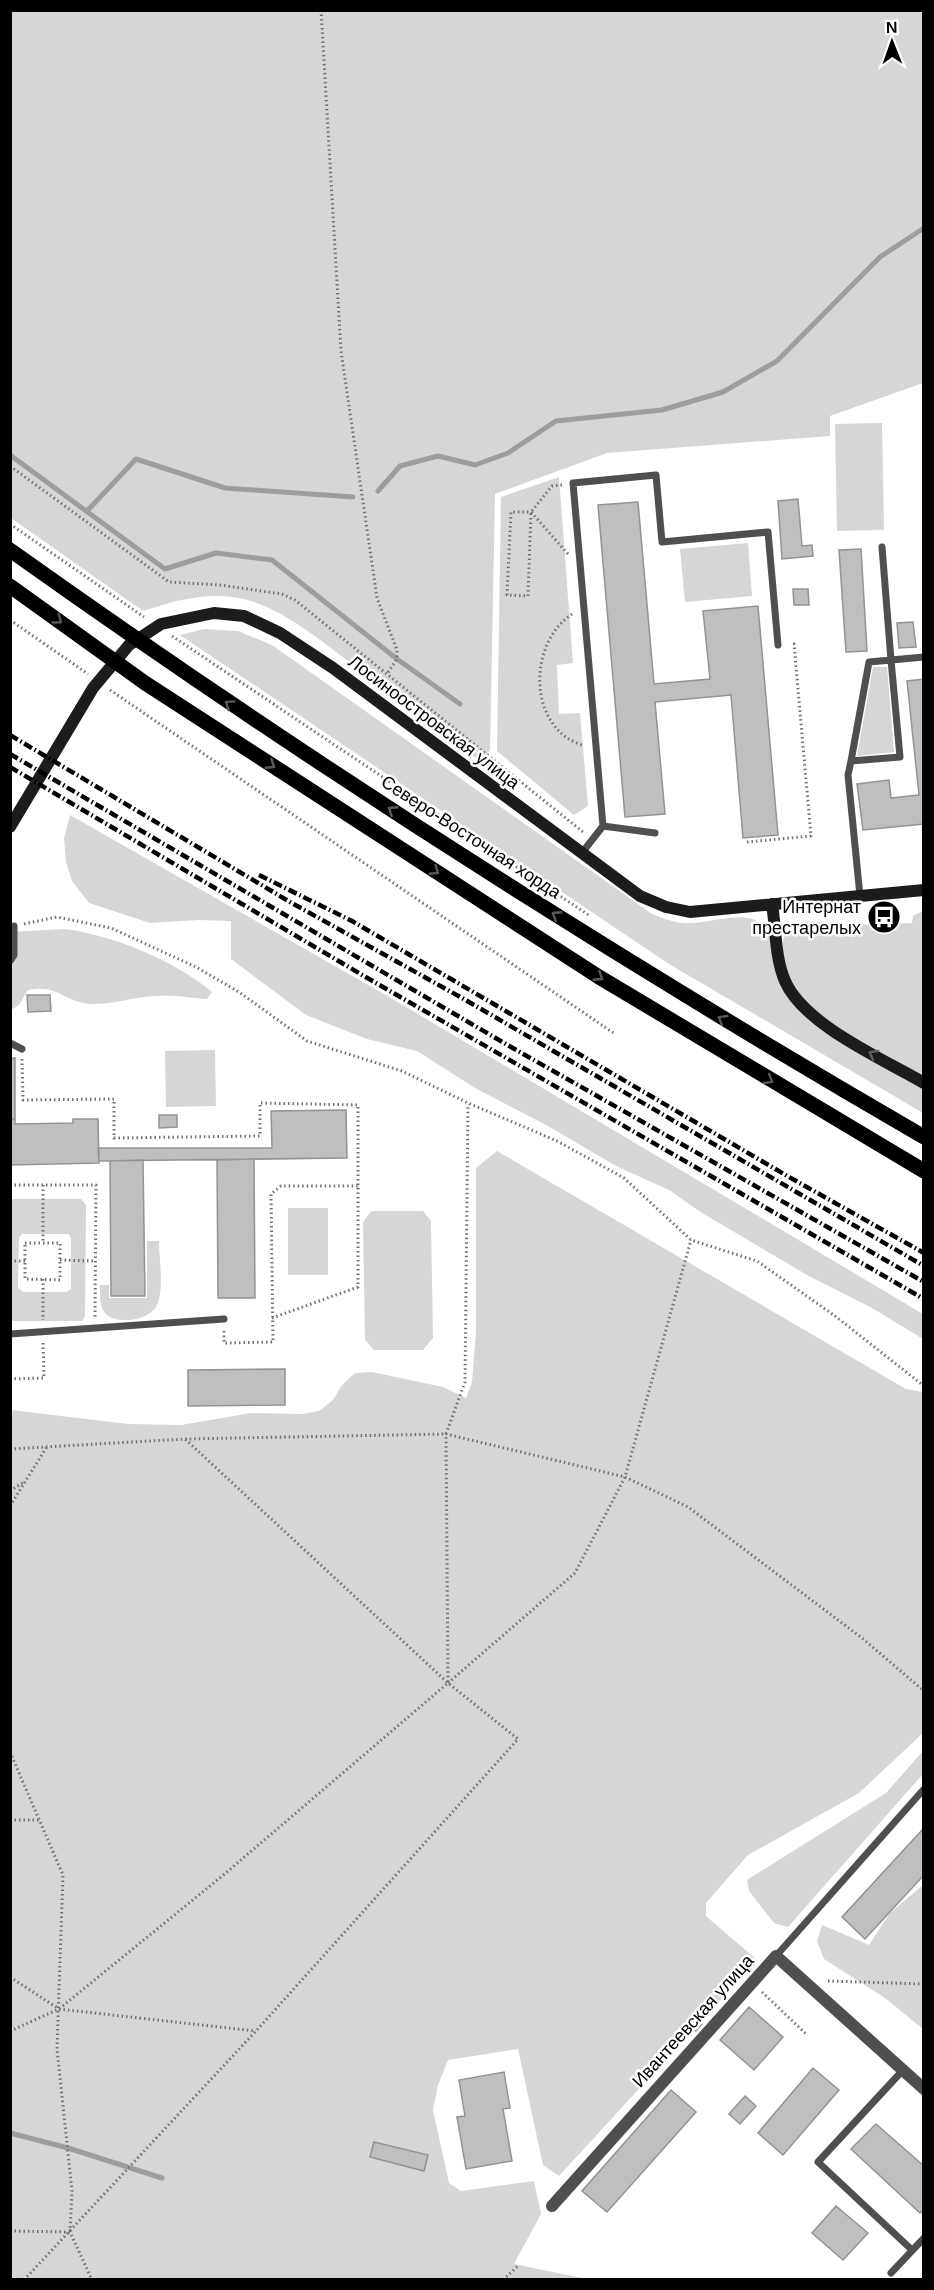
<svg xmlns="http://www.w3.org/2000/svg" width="934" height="2290" font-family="Helvetica,sans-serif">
<rect width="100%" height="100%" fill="#fff"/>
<path fill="#d6d6d6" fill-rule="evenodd" d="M11,10L923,11V383L830,416V436L607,453L495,494L490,750L481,762C440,731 399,699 357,668C325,644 293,616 254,602C217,589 178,599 143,611L11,518Z
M882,423L884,530L837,531L835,424Z
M559,477L573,663L557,665L559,714L580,713L588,806L574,815L497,751L501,497Z
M748,543L752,596L685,602L680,549Z
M204,629L238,631L272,645L652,914C665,919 677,924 691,923C711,923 741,911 759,922C777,933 776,978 788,997C810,1032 887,1068 923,1089V1113L669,964L180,635Z
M873,667H887L894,752L857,756Z
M70,815L391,998L923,1314V1339L872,1308L807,1275L702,1213L669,1190L616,1166L548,1126L475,1088L417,1051L367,1039L306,1015L231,959V921L199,920L150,923L89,903L72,881L66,862L64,838Z
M923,911V1078C873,1048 766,1005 785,931L799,922L811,921L849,925L912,923L913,916Z
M66,929C114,936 174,960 212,992L207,999C190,998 172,994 155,996C133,997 111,1005 90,1004C63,1002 59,984 28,990L19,1005L11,1010L10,932Z
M215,1050L216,1106L166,1107L165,1051Z
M497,1151L906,1389L923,1392V1733L859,1793L748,1855L706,1903V1916L757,1960L559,2176L543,2165L518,2049L448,2060L438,2085L433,2110L449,2183L461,2191L534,2181L541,2214L514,2264L587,2279L11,2280V1410L128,1424L181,1425L251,1413L302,1414L319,1411L333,1400L342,1385L355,1373L372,1372L443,1387L466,1398L472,1382L476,1331V1168Z
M11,1199H81L86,1205L85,1316L82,1321H11ZM22,1234H68L71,1238V1289L66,1292H23L18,1288L19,1238Z
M288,1208H328V1275H288Z
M371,1211H423L431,1221L433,1338L423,1350H374L365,1340L363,1222Z
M147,1241H159C159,1260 165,1290 156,1307C148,1321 115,1325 105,1313C99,1305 100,1294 100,1285H109V1298H147Z
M923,1751V1774L788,1927L774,1923L749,1891L747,1880L886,1793Z
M923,1885V2029L885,1998L824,1959L817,1941L822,1925L869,1945L890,1913Z"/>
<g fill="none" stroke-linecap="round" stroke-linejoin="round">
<path stroke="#9d9d9d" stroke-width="5" d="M10,455L165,569L216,553L272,560L397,659L460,704
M378,491L400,466L438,456L475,465L508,453L556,421L662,410L723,392L777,361L880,257L924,228
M88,510L136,459L225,488L353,497
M10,2133L68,2148L162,2178"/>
</g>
<path fill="#bfbfbf" stroke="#939393" stroke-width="1.5" d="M798,499L802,546L812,545L813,556L782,559L778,501Z
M638,502L654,684L710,679L703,611L758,606L778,835L743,838L731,695L655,702L665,814L625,817L598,505Z
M861,549L867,651L846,652L839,550Z
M793,589H808L809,605H794Z
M913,622L916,647L899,648L897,623Z
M924,679V824L863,830L857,784L889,780L891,798L919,795L907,681Z
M27,995H50L51,1011L28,1012Z
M10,1058H15V1119H10Z
M346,1110L347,1158L99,1161L98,1148H272L271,1111Z
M159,1115H177V1127L159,1128Z
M10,1119H15V1124L73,1123V1119H98L99,1163L10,1165Z
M254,1159L255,1298H218L217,1160Z
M143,1160L145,1296H111L110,1161Z
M285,1369V1405L188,1406V1370Z
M924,1828V1875L865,1939L842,1917Z
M749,2007L783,2037L754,2070L720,2040Z
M697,2020L702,2024L696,2031L691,2027Z
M813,2068L839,2090L783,2155L758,2133Z
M504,2072L510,2108L503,2109L512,2161L466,2169L457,2117L465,2116L459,2080Z
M671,2090L696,2112L607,2212L582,2191Z
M745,2096L756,2106L740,2124L729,2114Z
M876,2124L924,2166V2210L920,2213L851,2149Z
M374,2142L428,2155L424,2171L370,2157Z
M836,2206L868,2233L843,2260L812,2233Z"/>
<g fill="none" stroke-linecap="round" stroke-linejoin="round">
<path stroke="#717171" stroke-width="3" stroke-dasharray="1.5 3" stroke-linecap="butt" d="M321,10L341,351L377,598L397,650V659L387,674
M10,466L169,582L220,585L282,594L295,600L583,832
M562,485L552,486L531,512L528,596L507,595L511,512H531L568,554
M10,524L144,617
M572,614C533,640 527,709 567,738C572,741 579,744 584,746
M10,620L88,674
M172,636L590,916
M110,690L615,1034
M747,842L811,836L794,644H790
M24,924L57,917L111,928L196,967L239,992L307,1041L402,1071L468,1103L557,1141L624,1178L691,1240L757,1261L835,1316L924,1386
M22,1059L23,1100L114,1099V1138L260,1136V1103L358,1105V1287L272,1318
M10,1185H96L95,1317
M43,1185V1243
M25,1243H60V1280L25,1279Z
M60,1260L95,1261
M10,1261H25
M43,1279V1320
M224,1331V1343L273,1342L271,1194L281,1186H358
M10,1379L44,1378L43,1341
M10,1449L185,1439L446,1434L465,1382L468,1104
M10,1491L24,1482
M10,1506L48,1445
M448,1683L575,1573L625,1477L691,1240
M10,1752L63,1875L57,2049L72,2191L70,2232L92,2280
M10,1820H39
M10,1977L59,2009L256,2031
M828,1981L924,1984
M762,1992L806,2034
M10,2031L59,2009L221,1877L448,1683L185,1439
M10,2231L70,2232
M24,2280L256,2031L518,1739L448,1683L446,1434L625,1477L688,1507L862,1638L924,1691
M503,2280L519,2265"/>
<path stroke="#4f4f4f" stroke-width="7" d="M851,761L869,662L891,660L882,547
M603,826L655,833
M581,854L603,826L573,483L656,475L662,542L768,532L778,645
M860,896L848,775L851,761L900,757L891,660L924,657
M10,961L14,955V926
M10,1043L22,1049
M10,1334L224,1319
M776,1956L924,1789
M903,2070L818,2162L912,2250
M891,2273L924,2238"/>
<path stroke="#4f4f4f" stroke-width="12" d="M552,2206L776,1956L924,2089"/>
<path stroke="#1c1c1c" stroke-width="12" d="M10,827L93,688L129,645L161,624L214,613L244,616L280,633L333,668L640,896L666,907L690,912L924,890
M772,904C776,929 775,958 785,981C804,1025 883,1059 924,1083"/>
<path stroke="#000" stroke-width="15" d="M10,550C305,760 610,955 924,1137
M10,586L145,683L599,977L924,1171"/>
<path stroke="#000" stroke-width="4.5" stroke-dasharray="9 3 1.5 3" stroke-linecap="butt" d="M10,735L290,902L462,998L924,1266
M10,754L511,1047L924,1282
M10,767L364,976L924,1299
M259,875L352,921L789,1177L924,1253"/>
</g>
<defs><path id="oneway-chevron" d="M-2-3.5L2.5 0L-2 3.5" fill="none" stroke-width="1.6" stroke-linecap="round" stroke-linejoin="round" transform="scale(1.5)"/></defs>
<g stroke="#595959">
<use href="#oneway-chevron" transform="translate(58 620) rotate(36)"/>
<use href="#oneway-chevron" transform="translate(229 704) rotate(-146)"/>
<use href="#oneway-chevron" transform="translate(271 765) rotate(33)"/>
<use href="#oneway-chevron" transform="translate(392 810) rotate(-147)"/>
<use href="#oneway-chevron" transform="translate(435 871) rotate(33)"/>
<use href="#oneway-chevron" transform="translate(556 915) rotate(-147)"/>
<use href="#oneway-chevron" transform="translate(599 977) rotate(33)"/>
<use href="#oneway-chevron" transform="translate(722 1019) rotate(-149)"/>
<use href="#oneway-chevron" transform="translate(769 1080) rotate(31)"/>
</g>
<use stroke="#606060" href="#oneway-chevron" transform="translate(873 1054) rotate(-150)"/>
<defs>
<symbol id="bus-disc" viewBox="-11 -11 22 22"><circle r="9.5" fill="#000" stroke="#fff"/><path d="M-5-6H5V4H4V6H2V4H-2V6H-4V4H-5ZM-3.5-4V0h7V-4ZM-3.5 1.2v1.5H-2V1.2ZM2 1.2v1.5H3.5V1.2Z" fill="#fff"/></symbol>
</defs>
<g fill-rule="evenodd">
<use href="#bus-disc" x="865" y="898" width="38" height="38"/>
</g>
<g text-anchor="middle" stroke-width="5" stroke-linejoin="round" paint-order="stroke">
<g font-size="18" fill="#000" stroke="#fff">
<text transform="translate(434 722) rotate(37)" y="6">Лосиноостровская улица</text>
<text transform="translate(471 837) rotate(33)" y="6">Северо-Восточная хорда</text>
<text transform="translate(693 2021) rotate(-48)" y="6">Ивантеевская улица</text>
</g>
<g font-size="18" fill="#000" stroke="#fff" text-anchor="end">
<text x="861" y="913">Интернат<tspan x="861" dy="21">престарелых</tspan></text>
</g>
</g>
<rect width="934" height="2290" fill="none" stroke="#000000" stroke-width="24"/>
<g transform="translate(892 42) rotate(359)" stroke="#ffffff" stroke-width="4.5" paint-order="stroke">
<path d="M0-4.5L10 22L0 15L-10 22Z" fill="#000000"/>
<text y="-9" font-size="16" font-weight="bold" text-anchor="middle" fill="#000000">N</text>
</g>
</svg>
